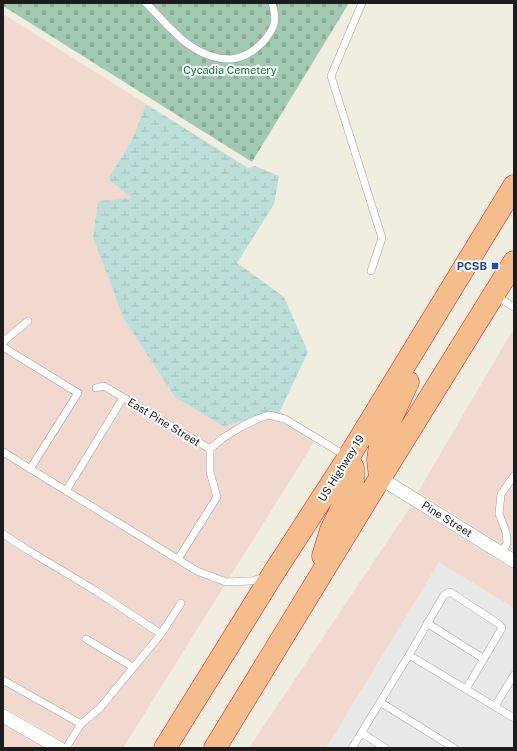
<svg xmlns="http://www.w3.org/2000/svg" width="517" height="751" font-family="'Public Sans',sans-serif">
<defs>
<pattern id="wetland-marsh" width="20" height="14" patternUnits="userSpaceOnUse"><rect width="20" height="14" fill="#bdded8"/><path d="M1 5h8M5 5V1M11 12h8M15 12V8" fill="none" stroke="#a2beb9"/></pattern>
<pattern id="cemetery-stones" width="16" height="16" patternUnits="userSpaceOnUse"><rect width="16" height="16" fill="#a1c9b2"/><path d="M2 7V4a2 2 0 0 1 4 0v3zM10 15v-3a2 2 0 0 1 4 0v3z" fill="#8aac98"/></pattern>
</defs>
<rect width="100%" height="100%" fill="#efeee1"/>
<path fill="#f1d9cf" d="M3,14L146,104L132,140L108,179L133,198L124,319L130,328L223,426L279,413L280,411L316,439L123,748H74L3,707Z
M514,328V552L418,492Z
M411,506L514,570V748H249Z
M3,724L44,748H3Z"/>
<path fill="url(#wetland-marsh)" d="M146,104L248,168L255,166L279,176L274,204L237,263L284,297L308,352L279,413L223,426L175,397L124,319L93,237L98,201L132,198L108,179L132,140Z"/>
<path fill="url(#cemetery-stones)" d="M3,3H349L252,162L3,6Z"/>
<path fill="#e8e8e8" d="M439,562L514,608V748H326Z"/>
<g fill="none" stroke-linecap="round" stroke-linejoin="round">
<defs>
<path id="service" d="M146,3C170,27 193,60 231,59C243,58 254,51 263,42C274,29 278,21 272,3
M362,3L331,76L382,238L371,271
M496,296L514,307
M3,342L28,321
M3,347L78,393L30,469
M96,388L104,386L210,449L223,438L241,427L257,419L269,415L285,419L346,456
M3,452L197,571L226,582L251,581L265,577
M66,491L123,398
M3,534L26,549L96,591L161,634
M502,553L507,543L506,532L499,514L501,494L514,476
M178,559L217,497L210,472V449
M427,623L484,659
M86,639L133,667
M409,655L444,595L450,592L499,624L502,628L466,689
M3,680L81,724L100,708L161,634L181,603
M380,702L454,748
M495,706L514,675
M362,733L385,748
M66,748L81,724
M352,748L409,655L514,718"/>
<path id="minor" d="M380,478L514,561
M3,716L59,748"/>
<path id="trunk" d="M380,478L378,460L380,445L384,433L395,410L408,382
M323,556L331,530L350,491L353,481V468L348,458
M165,748L273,574L348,458L514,186
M215,748L380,478L514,262"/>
</defs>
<use href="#service" stroke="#a3a3a3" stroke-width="8"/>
<use href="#minor" stroke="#a3a3a3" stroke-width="14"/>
<use href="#trunk" stroke="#e31826" stroke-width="23"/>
<use href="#service" stroke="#fff" stroke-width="7"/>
<use href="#minor" stroke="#fff" stroke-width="13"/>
<use href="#trunk" stroke="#f6bd8c" stroke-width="22"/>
</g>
<rect fill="#1a4fb4" stroke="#fff" stroke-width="1.5" x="491" y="262" width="8" height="8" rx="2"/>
<g text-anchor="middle" stroke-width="4" stroke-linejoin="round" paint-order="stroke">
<g font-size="11" fill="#048130" stroke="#fff">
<text x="230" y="74">Cycadia Cemetery</text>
</g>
<g font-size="11" font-weight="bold" fill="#164399" stroke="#fff" text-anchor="end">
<text x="487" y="270">PCSB</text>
</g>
<g font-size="11" fill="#1c1c1c" stroke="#fff">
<text transform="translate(164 422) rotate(31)" y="4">East Pine Street</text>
<text transform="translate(341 468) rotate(-58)" y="4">US Highway 19</text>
<text transform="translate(447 519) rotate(32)" y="4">Pine Street</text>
</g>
</g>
<rect width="517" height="751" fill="none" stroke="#1c1c1c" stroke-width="8"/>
</svg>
